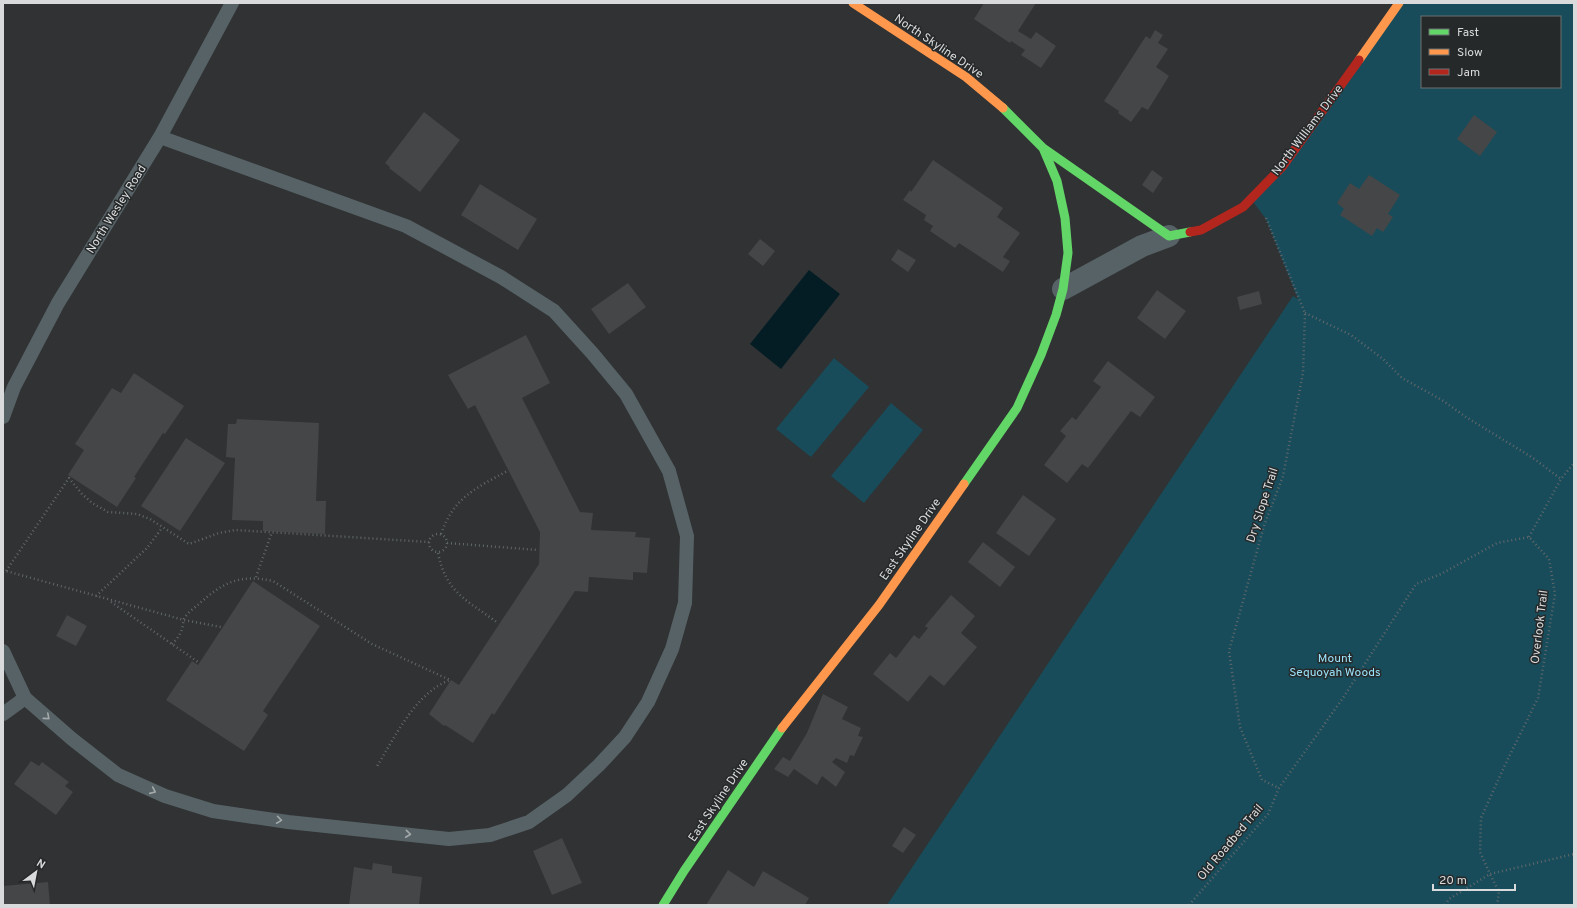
<svg xmlns="http://www.w3.org/2000/svg" width="1577" height="908" font-family="Overpass,sans-serif">
<rect width="100%" height="100%" fill="#303233"/>
<path fill="#194c5a" fill-rule="evenodd" d="M1399,3H1574V905H887L1293,296L1298,299L1266,219L1251,199ZM1422,17H1560V87H1422Z
M834,358L869,387L811,457L776,429Z
M891,403L923,430L864,503L831,476Z"/>
<path fill="#041d25" d="M809,270L840,294L781,369L750,344Z"/>
<path fill="#454647" d="M984,3H1036L1018,31L1031,39L1036,32L1056,46L1041,68L1021,55L1025,50L1011,41L1010,43L974,19Z
M1155,30L1163,35L1158,43L1168,49L1156,67L1169,76L1148,110L1142,107L1131,122L1118,113L1119,111L1104,101L1146,36L1150,39Z
M424,112L460,140L420,192L389,168L390,167L385,163Z
M1474,115L1497,132L1480,156L1457,139Z
M933,160L1003,208L997,217L1020,233L1003,257L1010,261L1003,272L959,243L955,248L930,231L933,226L924,220L926,215L903,200L910,190L911,192Z
M1152,170L1163,178L1153,193L1142,185Z
M1369,175L1400,195L1388,214L1393,217L1383,232L1377,228L1372,236L1340,215L1344,209L1337,203L1350,183L1359,189Z
M480,184L537,219L518,250L461,215Z
M760,239L775,251L763,266L748,254Z
M898,249L916,260L908,272L891,260Z
M628,283L646,307L609,334L591,309Z
M1157,290L1186,311L1165,339L1137,318Z
M1259,291L1262,304L1240,310L1237,297Z
M526,335L550,383L522,398L580,512L593,513L591,530L636,532L635,537L650,538L647,573L633,572V580L589,577L588,592L575,591L494,715L492,713L473,743L445,725L444,726L429,714L451,680L459,685L539,564L540,532L475,405L468,409L448,375Z
M1108,361L1155,397L1140,417L1131,411L1088,468L1082,464L1067,483L1044,465L1066,436L1060,431L1072,417L1076,420L1101,387L1093,381Z
M134,373L184,406L165,434L163,433L134,477L136,478L117,507L68,475L84,450L75,444L112,388L121,393Z
M237,419L319,423L316,501H326L325,534L263,531V521L232,520L235,458L226,457L228,424H236Z
M186,438L225,463L180,531L141,506Z
M1023,495L1056,519L1029,556L996,533Z
M983,542L1015,567L1000,587L968,562Z
M253,581L320,626L263,711L268,715L244,751L166,700L192,661L198,665Z
M951,595L975,616L961,633L977,647L944,686L930,675L908,702L873,674L890,653L896,658L914,635L919,639L928,628L925,626Z
M67,615L87,626L76,646L56,636Z
M823,694L848,707L842,719L861,728L858,736L863,737L854,756L850,755L847,763L836,758L832,762L845,772L836,787L822,776L817,785L794,769L788,777L774,769L783,757L790,761L807,733Z
M31,761L39,766L42,762L69,782L65,786L73,792L56,815L14,784Z
M904,827L916,835L903,853L892,846Z
M562,838L582,883L552,895L533,851Z
M373,863L392,866V873L422,877L419,905H349L354,867L372,870Z
M728,870L754,887L763,871L809,898L805,905H706Z
M48,882L50,905H3V886Z"/>
<g fill="none" stroke-linecap="round" stroke-linejoin="round">
<path stroke="#61686b" stroke-width="2.5" stroke-dasharray="1 3" stroke-linecap="butt" d="M1266,218L1305,313L1303,373L1283,476L1264,526L1229,651L1240,727L1262,780L1279,788
M1305,313L1351,335L1383,359L1402,378L1442,400L1466,417L1533,458L1561,479
M429 543a9 9 0 1 1 18 0a9 9 0 1 1-18 0Z
M441,534C454,497 475,489 507,471
M1529,537L1561,479L1574,463
M447,543L538,550
M438,553C446,593 468,601 498,623
M6,571L69,478L82,494L92,503L108,512L137,514L150,519L189,544L219,533L235,530L429,542
M3,572L6,571L184,620L221,627
M256,577L272,532
M96,596L147,548L162,528
M111,602L198,662
M172,644C176,640 180,635 182,629C183,626 183,622 184,619C187,613 194,608 199,604C223,582 240,574 273,581L372,644L450,680C415,693 395,737 376,768
M1189,905L1268,814L1279,788L1343,698L1416,584L1441,574L1497,543L1529,537L1549,559L1555,594L1538,698L1504,767L1481,818L1480,852L1490,874L1574,854
M1445,905L1449,899L1490,874L1499,892L1497,905"/>
<path stroke="#576266" stroke-width="14" d="M3,417L14,387L58,303L160,137L232,3
M3,651L25,698L72,739L118,775L165,796L213,811L288,822L449,839L490,835L529,822L567,795L599,765L625,737L648,702L672,649L685,603L687,536L669,471L626,394L593,354L554,311L501,277L406,226L160,137
M3,714L25,698"/>
<path stroke="#576266" stroke-width="22" d="M1063,289L1142,246L1169,236"/>
<path stroke="#63d668" stroke-width="9" d="M1003,108L1043,148L1169,236L1190,232
M964,484L1017,408L1041,355L1056,315L1063,289L1068,253L1065,218L1057,181L1043,148
M663,905L684,871L782,728"/>
<path stroke="#ff974d" stroke-width="9" d="M853,3L966,77L1003,108
M1359,60L1399,3
M782,728L879,605L964,484"/>
<path stroke="#b3261e" stroke-width="9" d="M1190,232L1201,230L1243,207L1282,167L1359,60"/>
</g>
<defs><path id="oneway-chevron" d="M-2-3.5L2.5 0L-2 3.5" fill="none" stroke-width="1.6" stroke-linecap="round" stroke-linejoin="round"/></defs>
<g stroke="#a4aaac">
<use href="#oneway-chevron" transform="translate(47 717) rotate(41)"/>
<use href="#oneway-chevron" transform="translate(153 791) rotate(24)"/>
<use href="#oneway-chevron" transform="translate(279 820) rotate(8)"/>
<use href="#oneway-chevron" transform="translate(408 834) rotate(6)"/>
</g>
<g text-anchor="middle" stroke-width="3" stroke-linejoin="round" paint-order="stroke">
<g font-size="12" fill="#d8dadb" stroke="#26292a">
<text transform="translate(939 46) rotate(34)" y="4">North Skyline Drive</text>
<text transform="translate(1307 130) rotate(-53)" y="4">North Williams Drive</text>
<text transform="translate(116 209) rotate(-58)" y="4">North Wesley Road</text>
<text transform="translate(1262 505) rotate(-72)" y="4">Dry Slope Trail</text>
<text transform="translate(910 539) rotate(-55)" y="4">East Skyline Drive</text>
<text transform="translate(1539 627) rotate(-83)" y="4">Overlook Trail</text>
<text transform="translate(718 800) rotate(-56)" y="4">East Skyline Drive</text>
<text transform="translate(1230 842) rotate(-50)" y="4">Old Roadbed Trail</text>
</g>
<g font-size="12" fill="#9ae2fa" stroke="#26292a">
<text x="1335" y="662">Mount<tspan x="1335" dy="14">Sequoyah Woods</tspan></text>
</g>
</g>
<rect width="1577" height="908" fill="none" stroke="#d8dadb" stroke-width="8"/>
<rect x="1421" y="16" width="140" height="72" fill="#26292a" stroke="#6d7071"/>
<rect x="1429" y="29" width="20" height="6" fill="#63d668" stroke="#6d7071"/>
<text x="1457" y="36" font-size="12" fill="#d8dadb">Fast</text>
<rect x="1429" y="49" width="20" height="6" fill="#ff974d" stroke="#6d7071"/>
<text x="1457" y="56" font-size="12" fill="#d8dadb">Slow</text>
<rect x="1429" y="69" width="20" height="6" fill="#b3261e" stroke="#6d7071"/>
<text x="1457" y="76" font-size="12" fill="#d8dadb">Jam</text>
<g transform="translate(36 872) rotate(32)" stroke="#26292a" stroke-width="3" paint-order="stroke">
<path d="M0-3L7 15L0 10L-7 15Z" fill="#d8dadb"/>
<text y="-6" font-size="11" font-weight="bold" text-anchor="middle" fill="#d8dadb">N</text>
</g>
<path d="M1433 884v6h82v-6" fill="none" stroke="#d8dadb" stroke-width="2"/>
<text x="1439" y="884" font-size="12" fill="#d8dadb" stroke="#26292a" stroke-width="3" paint-order="stroke">20 m</text>
</svg>
